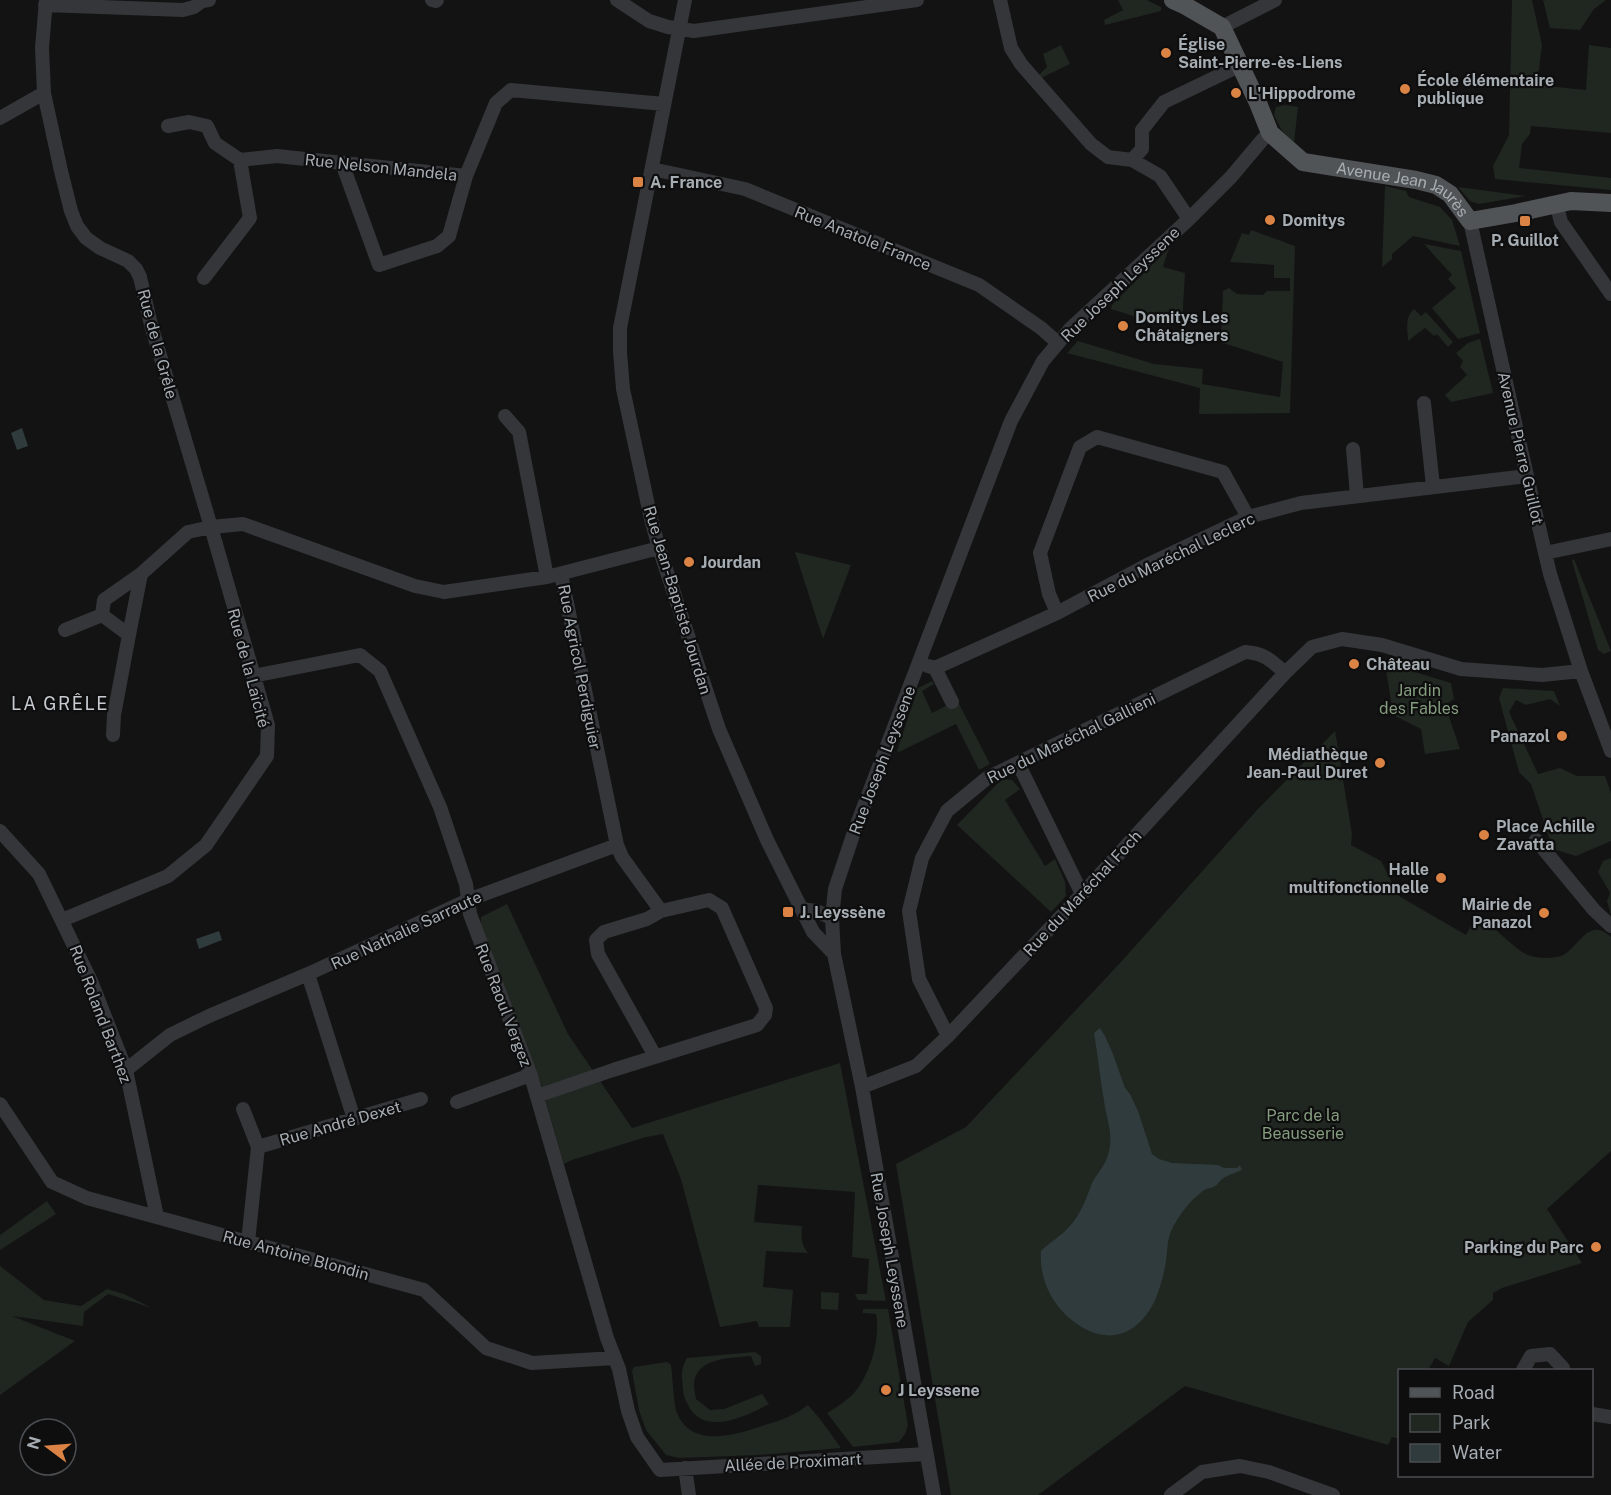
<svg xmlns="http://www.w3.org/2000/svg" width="1611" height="1495" font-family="'Public Sans',sans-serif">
<rect width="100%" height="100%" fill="#131314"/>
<path fill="#202620" d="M1118,0H1147L1161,7V11L1105,25L1104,20L1123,10Z
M1512,0H1532L1542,45L1537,85L1586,90L1589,45L1611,48V133L1531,126L1530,134L1522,144L1519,168L1611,178V190L1495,179L1493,166L1509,135Z
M1543,0H1606L1594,9L1580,30L1550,28Z
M1061,45L1070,64L1041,78L1039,75L1047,67L1043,54Z
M1285,105L1298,107L1294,143L1282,131L1274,115L1276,107Z
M1385,186L1406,191L1409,197L1440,207L1452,220L1460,246L1413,236L1392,254V259L1382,267Z
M1458,187L1526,196L1479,204L1470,201Z
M1251,230L1295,246L1290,413L1199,414L1200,388L1067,353L1078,341L1154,364L1203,369L1202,384L1280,397L1283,362L1223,343L1221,340L1223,291L1229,288L1237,294L1263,295L1267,291H1290V278H1274V265L1230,262L1242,233L1249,235Z
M1424,244L1461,251L1480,333L1458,339L1432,308L1456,288L1448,279L1452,275Z
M1169,248L1163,267L1185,273L1182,325L1159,324L1111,309L1112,305Z
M1414,309L1421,316L1426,312L1453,342L1448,347L1437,334L1434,336L1425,328L1408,341C1408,330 1404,318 1414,309Z
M1480,339L1493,393L1451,402L1445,395L1467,375L1460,367L1463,361L1456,353L1468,343Z
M795,552L851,565L823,639Z
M1574,559L1611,651L1604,654L1598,650L1572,561Z
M1385,663L1451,683L1454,699L1445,705L1460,749L1425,754L1421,729L1391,714L1392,708Z
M932,681L934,684L922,691L932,713L957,700L990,764L979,770L956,724L899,752L897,751L918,688Z
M1503,688L1554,691L1560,706L1550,699L1526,705L1516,700L1509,712L1538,774L1560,768L1577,776H1605L1611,793V841L1576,856L1553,849L1531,784L1519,772L1499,698Z
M1335,731L1352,834L1351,845L1381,861L1399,896L1466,935L1478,913C1488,922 1518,952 1528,955C1538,959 1557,959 1565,954C1580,944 1590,917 1611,937V1151L1547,1209L1582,1263L1502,1288L1493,1293V1300L1468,1322L1449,1366L1435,1358L1428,1370H1400L1399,1439L1392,1437L1388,1445L1185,1386L1038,1495H951L896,1164L966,1127L1120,963L1257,810Z
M1002,779L1012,780L1020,789L1005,800L1045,866L1055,859L1065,882L1066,896L1051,912L957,825Z
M1611,858V915L1607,901L1610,893L1598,872L1603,861Z
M507,904L568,1034L632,1128L840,1063L886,1301L858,1300L855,1294H867L869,1259L852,1257L855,1192L758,1185L754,1222L802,1226C801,1237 801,1244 808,1253L766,1251L763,1287L793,1290L790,1327H759L757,1321L720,1327L681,1179L663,1134L646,1137L572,1160L564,1164L541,1084L481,926V917Z
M47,1201L56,1214L0,1250V1235Z
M0,1266L44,1300L81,1306L107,1289L124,1294L152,1308L108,1294L84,1312L83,1326L12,1316L75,1341L0,1395Z
M821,1292L839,1293L838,1310L821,1309Z
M863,1309H888L908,1425L905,1434L899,1442L853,1447L827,1413C837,1407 846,1401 854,1393C870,1375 881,1338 876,1314L863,1313Z
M755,1352L761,1356V1364L755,1366L751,1356C732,1358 696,1357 694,1384C694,1388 695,1394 696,1399L710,1410L724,1409L762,1394L769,1404C747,1416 705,1436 689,1407C686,1401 683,1396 683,1389C682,1376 680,1370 687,1358Z
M667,1362L671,1365C673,1377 673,1405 678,1415C693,1448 736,1435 762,1426C781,1420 792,1417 808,1405L820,1419L841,1448L758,1455L679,1458L666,1455L646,1430L639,1410L632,1371L634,1367Z"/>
<path fill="#303b3d" d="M22,428L28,446L17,450L11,433Z
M219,931L222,940L199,949L196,939Z
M1100,1028L1105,1036L1113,1054L1125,1088L1130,1094L1138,1111L1152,1154L1159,1159L1172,1163L1218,1165L1224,1168H1237L1240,1165L1242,1170C1235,1173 1227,1175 1221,1180C1219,1182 1217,1185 1215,1186C1212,1188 1209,1188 1206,1189C1192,1198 1181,1212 1173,1227C1166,1239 1168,1254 1165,1267C1163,1277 1160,1288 1156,1298C1137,1340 1102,1347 1068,1317C1049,1300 1039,1275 1041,1251C1050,1242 1060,1237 1069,1227C1081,1214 1086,1199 1092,1183C1097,1173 1105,1166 1108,1155C1114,1134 1107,1122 1104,1101C1100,1079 1098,1056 1094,1033Z"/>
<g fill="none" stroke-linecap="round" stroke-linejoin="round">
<path stroke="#343639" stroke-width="14" d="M46,0L42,48L44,93L61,171L71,211L77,226L86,238L100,248L128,261L136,269L140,277L151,325L211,527L243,524L415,586L444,592L547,577L659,548
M432,0L436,1L437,0
M617,0L649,21L668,27L694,31L917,0
M685,0L620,328V352L623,389L651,519L659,548L719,729L767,840L813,932L834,954
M1000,0L1011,48L1021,64L1091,144L1108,157L1132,160L1160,176L1189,219
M45,5L183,10L194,7L202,1L209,0
M1222,27L1275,0
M0,118L44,93
M168,126L189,122L207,126L215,143L240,160L277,156L466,176L496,103L511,90L664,104
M1132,160L1142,149V130L1164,102L1241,65
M342,163L379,265L437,246L449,236L466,176
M652,169L745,189L979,285L1041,328L1058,343
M1556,203L1561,222L1611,294
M1470,221L1527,476L1550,574L1581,671L1611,751
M204,278L250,218L240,160
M1424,403L1433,486
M505,416L519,432L547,577
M1353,449L1357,496
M1545,553L1611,539
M1057,613L1049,594L1040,553L1080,447L1097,437L1223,472L1248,517
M102,615L129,635L141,574
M928,666L935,668L952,702
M935,668L1057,613L1151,563L1248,517L1301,503L1527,476
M253,676L360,655L380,671L440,807L466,884L470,914L531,1076L607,1338L619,1369L628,1411L637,1437L660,1470L926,1454
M113,735L114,715L129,635
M1018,763L1082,894
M0,831L39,874L91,981L126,1070L157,1217
M1536,840L1594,910L1611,926
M802,909L816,911L832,918
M62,920L168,876L206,845L267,756L268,725L211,527L188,532L141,574L104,600L102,615L65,630
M308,974L354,1119
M948,1036L919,979L909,911L922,858L947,811L987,778L1245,652C1264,653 1271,660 1285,673
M655,1056L598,954L596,940L604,932L647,919L661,911
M126,1070L170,1035L209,1016L308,974L468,900L617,845L561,574
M862,1087L916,1066L948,1036L1082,894L1285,673L1312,647L1342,639L1382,645L1461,669L1542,675L1581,671
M537,1096L613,1070L757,1025L765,1015L766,1008L722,908L709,900L661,911L622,857L617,845
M457,1102L522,1078L531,1076
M0,1104L52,1182L87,1198L424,1290L486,1348L532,1363L615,1358
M243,1109L258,1147L248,1242
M258,1147L421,1099
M1523,1370L1531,1356L1550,1354L1563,1368L1562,1370
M1592,1414L1611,1417
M685,1468L689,1495
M934,1495L862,1087L834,954L832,918L835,889L854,832L1011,421L1043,361L1070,329L1189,219L1231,177L1263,139L1270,133
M1171,1495L1202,1472L1240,1466L1269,1472L1333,1495"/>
<path stroke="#515457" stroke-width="18" id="s1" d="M1173,0L1184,5L1222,27L1258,103L1270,133L1303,162L1416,180L1436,185L1450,194L1470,221L1516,213L1571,201L1611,203"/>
</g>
<g fill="#db8344" stroke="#0e0e0f" stroke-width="2">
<circle cx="1166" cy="53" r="6"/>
<circle cx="1405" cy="89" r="6"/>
<circle cx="1236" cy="93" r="6"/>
<rect x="632" y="176" width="12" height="12" rx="3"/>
<circle cx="1270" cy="220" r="6"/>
<rect x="1519" y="215" width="12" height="12" rx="3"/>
<circle cx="1123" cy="326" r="6"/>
<circle cx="689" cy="562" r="6"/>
<circle cx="1354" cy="664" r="6"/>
<circle cx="1562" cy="736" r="6"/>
<circle cx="1380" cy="763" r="6"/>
<circle cx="1484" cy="835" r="6"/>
<circle cx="1441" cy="878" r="6"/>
<rect x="782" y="906" width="12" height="12" rx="3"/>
<circle cx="1544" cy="913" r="6"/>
<circle cx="1596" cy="1247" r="6"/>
<circle cx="886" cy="1390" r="6"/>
</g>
<g text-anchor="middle" stroke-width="4.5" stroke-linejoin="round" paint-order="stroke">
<g font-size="16" font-weight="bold" fill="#a6adb3" stroke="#0e0e0f" text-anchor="start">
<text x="1178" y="50">Église<tspan x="1178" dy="18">Saint-Pierre-ès-Liens</tspan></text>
<text x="1417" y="86">École élémentaire<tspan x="1417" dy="18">publique</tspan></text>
<text x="1248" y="99">L'Hippodrome</text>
<text x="650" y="188">A. France</text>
<text x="1282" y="226">Domitys</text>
<text x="1525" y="246" text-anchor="middle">P. Guillot</text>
<text x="1135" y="323">Domitys Les<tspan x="1135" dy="18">Châtaigners</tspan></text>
<text x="701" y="568">Jourdan</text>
<text x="1366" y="670">Château</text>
<text x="1550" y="742" text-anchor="end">Panazol</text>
<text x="1368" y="760" text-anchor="end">Médiathèque<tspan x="1368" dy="18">Jean-Paul Duret</tspan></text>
<text x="1496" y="832">Place Achille<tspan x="1496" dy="18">Zavatta</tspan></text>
<text x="1429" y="875" text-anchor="end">Halle<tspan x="1429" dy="18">multifonctionnelle</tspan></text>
<text x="1532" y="910" text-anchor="end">Mairie de<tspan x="1532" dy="18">Panazol</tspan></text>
<text x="800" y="918">J. Leyssène</text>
<text x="1584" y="1253" text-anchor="end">Parking du Parc</text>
<text x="898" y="1396">J Leyssene</text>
</g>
<g font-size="16" fill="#a6adb3" stroke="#0e0e0f">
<text transform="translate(381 167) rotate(6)" y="6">Rue Nelson Mandela</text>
<text dy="6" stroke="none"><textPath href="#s1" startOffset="322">Avenue Jean Jaurès</textPath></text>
<text transform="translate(863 238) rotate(22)" y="6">Rue Anatole France</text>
<text transform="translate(1120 284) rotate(-44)" y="6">Rue Joseph Leyssene</text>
<text transform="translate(158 344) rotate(75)" y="6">Rue de la Grêle</text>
<text transform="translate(1521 448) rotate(77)" y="6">Avenue Pierre Guillot</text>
<text transform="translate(1171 557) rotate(-26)" y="6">Rue du Maréchal Leclerc</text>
<text transform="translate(678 600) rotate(73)" y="6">Rue Jean-Baptiste Jourdan</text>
<text transform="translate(580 667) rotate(79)" y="6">Rue Agricol Perdiguier</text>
<text transform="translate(249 668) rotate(75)" y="6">Rue de la Laïcité</text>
<text transform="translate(1071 738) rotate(-26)" y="6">Rue du Maréchal Gallieni</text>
<text transform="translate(882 760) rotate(-69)" y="6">Rue Joseph Leyssene</text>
<text transform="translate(1082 893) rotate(-47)" y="6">Rue du Maréchal Foch</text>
<text transform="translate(406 930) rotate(-25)" y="6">Rue Nathalie Sarraute</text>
<text transform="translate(504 1005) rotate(69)" y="6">Rue Raoul Vergez</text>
<text transform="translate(101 1014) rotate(69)" y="6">Rue Roland Barthez</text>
<text transform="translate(340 1123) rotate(-16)" y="6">Rue André Dexet</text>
<text transform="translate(890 1250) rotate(80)" y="6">Rue Joseph Leyssene</text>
<text transform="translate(296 1255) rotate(15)" y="6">Rue Antoine Blondin</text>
<text transform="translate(793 1462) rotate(-3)" y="6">Allée de Proximart</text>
</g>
<g font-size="16" fill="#859c7f" stroke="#0e0e0f">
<text x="1419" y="696">Jardin<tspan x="1419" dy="18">des Fables</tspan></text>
<text x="1303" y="1121">Parc de la<tspan x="1303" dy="18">Beausserie</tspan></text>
</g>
<g font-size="18" letter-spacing="1.5" fill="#c7cbd0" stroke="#0e0e0f">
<text x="60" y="710">LA GRÊLE</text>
</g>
</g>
<rect x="1398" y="1369" width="195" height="108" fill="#0e0e0f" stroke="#4b4e51" stroke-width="1.5"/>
<rect x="1410" y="1388" width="30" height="9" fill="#515457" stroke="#4b4e51" stroke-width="1.5"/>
<text x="1452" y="1399" font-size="18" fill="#a6adb3">Road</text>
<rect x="1410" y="1414" width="30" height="18" fill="#202620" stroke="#4b4e51" stroke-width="1.5"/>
<text x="1452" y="1429" font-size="18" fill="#a6adb3">Park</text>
<rect x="1410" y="1444" width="30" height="18" fill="#303b3d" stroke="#4b4e51" stroke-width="1.5"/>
<text x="1452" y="1459" font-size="18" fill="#a6adb3">Water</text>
<g transform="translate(48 1447) rotate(286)"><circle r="28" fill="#0e0e0f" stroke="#4b4e51" stroke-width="1.5"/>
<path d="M0-4.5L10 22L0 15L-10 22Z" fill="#db8344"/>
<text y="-9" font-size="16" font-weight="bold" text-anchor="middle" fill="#a6adb3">N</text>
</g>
</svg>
